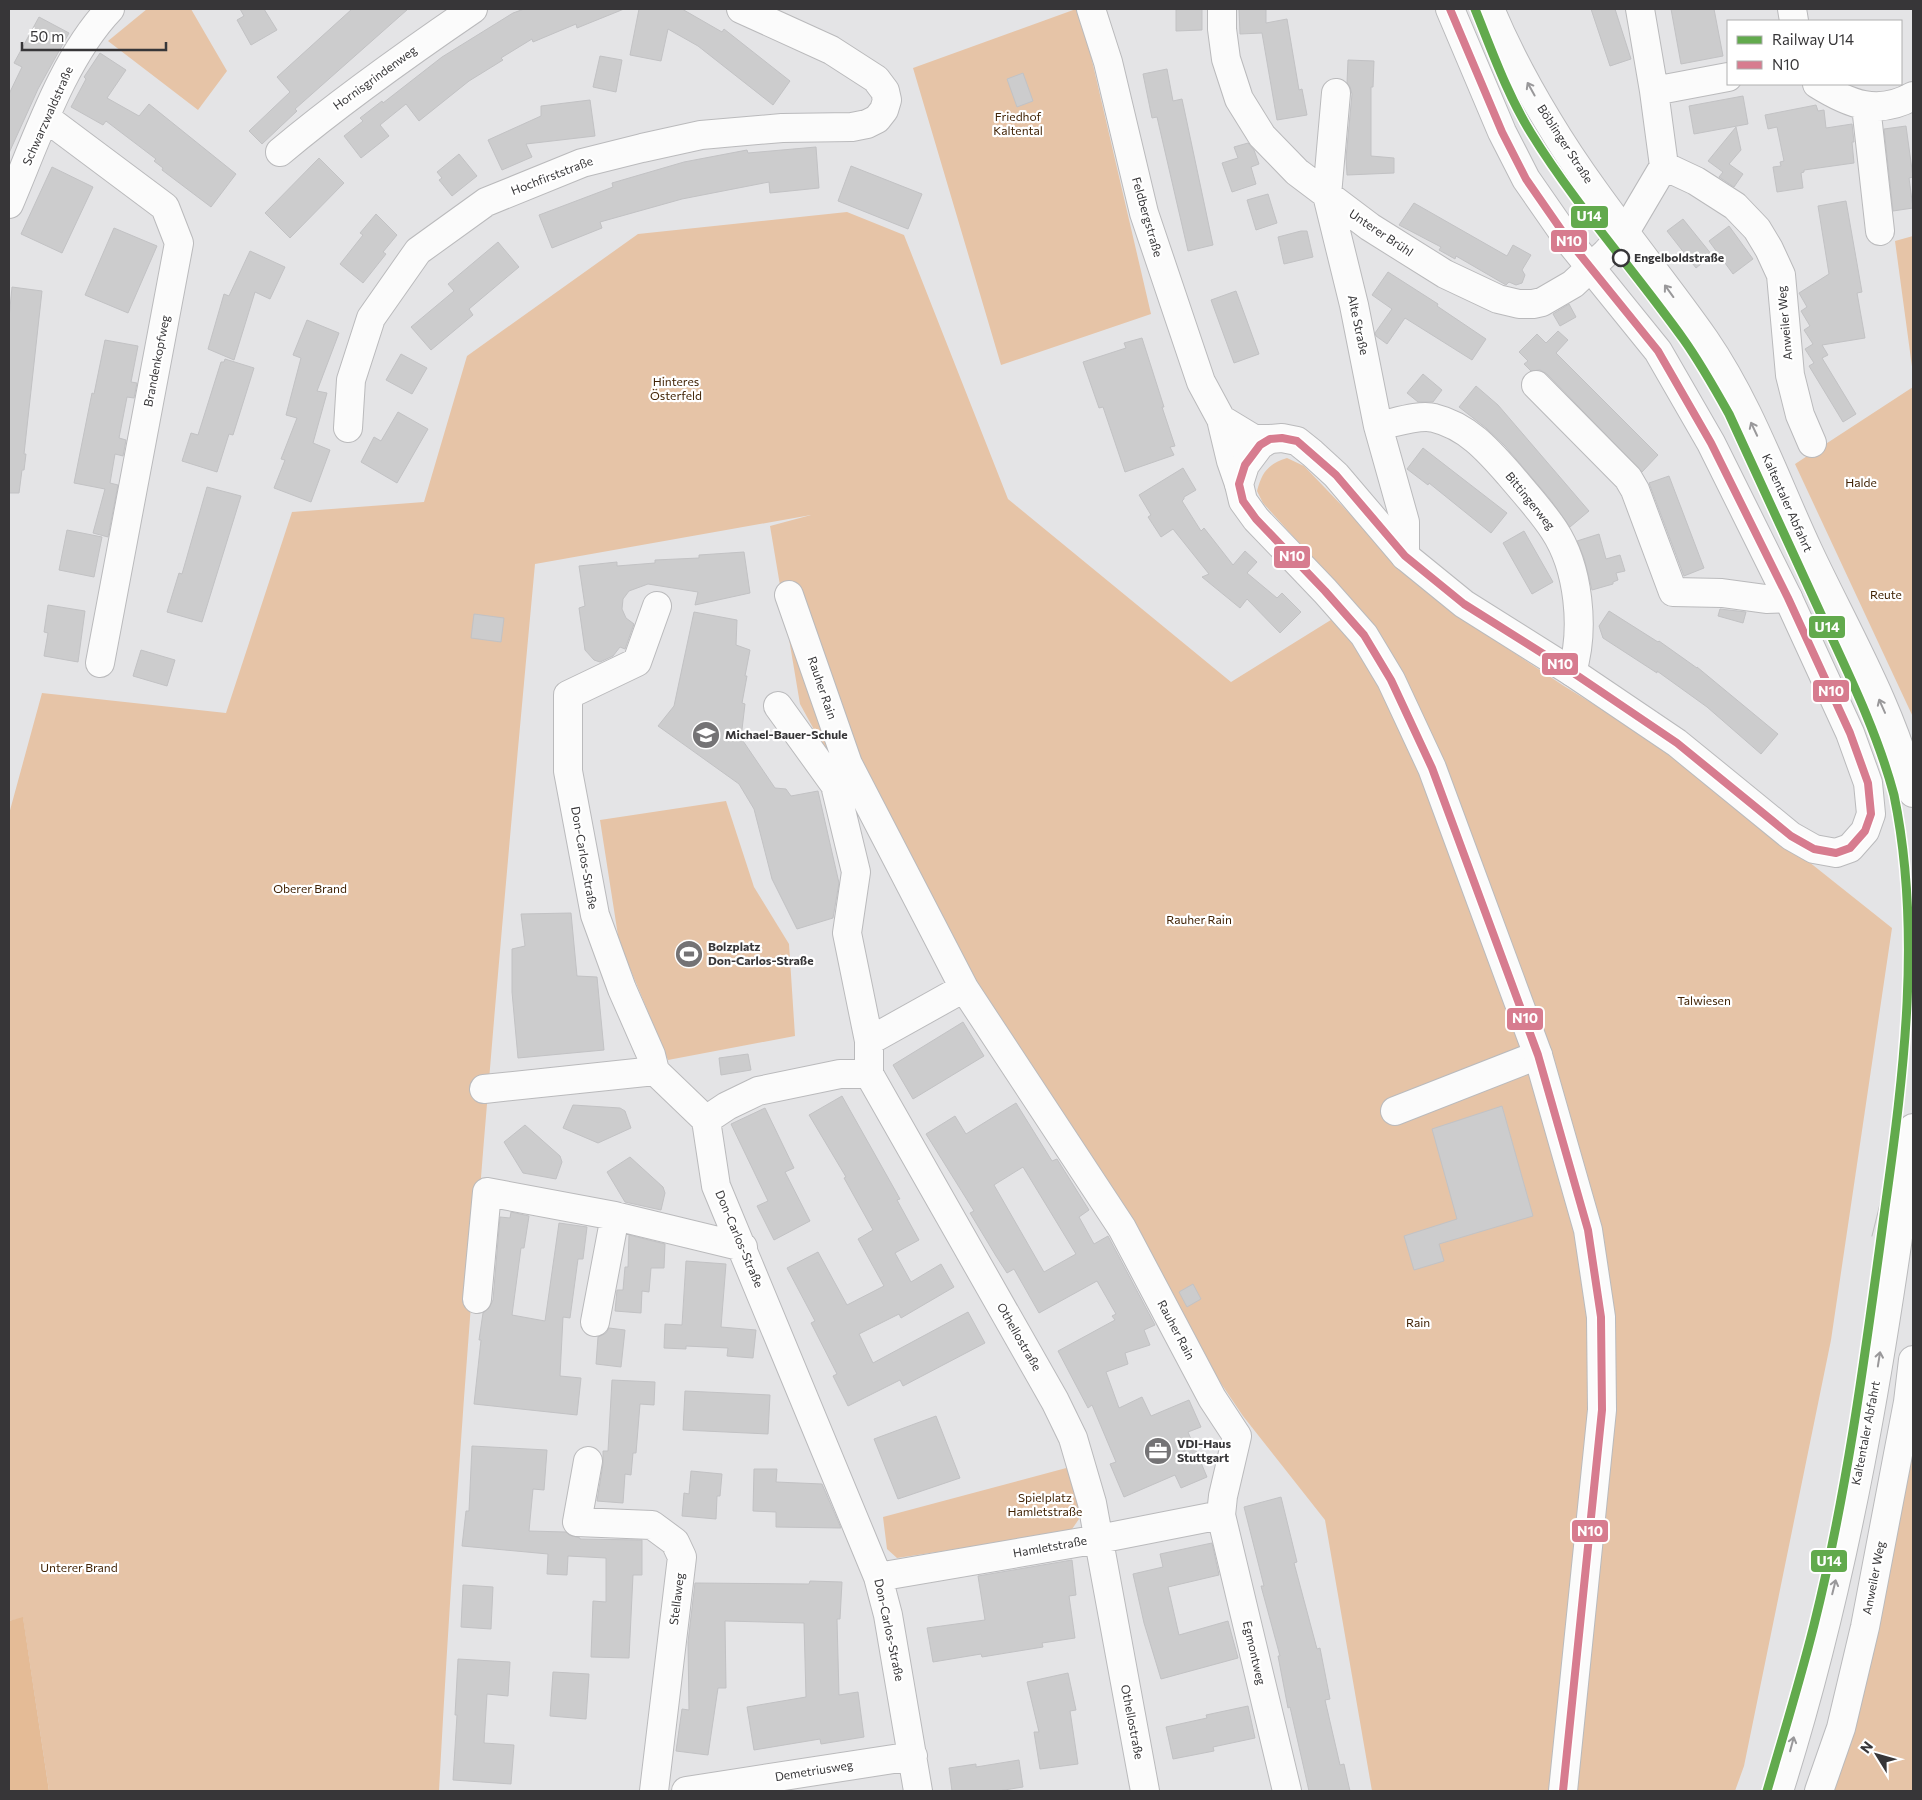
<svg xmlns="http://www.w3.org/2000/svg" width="1922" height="1800" font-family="Commissioner,sans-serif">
<rect width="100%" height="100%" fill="#e4e4e6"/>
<path fill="#e6c4a7" d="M147,9H191L227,71L198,110L108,41Z
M1076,9H1080L1151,314L1001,365L913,68Z
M847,212L904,235L1008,499L1231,682L1355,605L1263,503L1257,491C1262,472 1268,464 1287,458L1304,466L1396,562L1451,611L1564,686L1671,752L1892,928L1831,1340L1744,1766L1735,1791H1372L1325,1520L1243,1416L960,997L800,704L770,526L811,515L535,564C497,972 461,1381 439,1791H49L23,1618L9,1621V814L42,693L226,713L292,512L424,502L467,356L638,234Z
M1913,236V374L1895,241Z
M1913,387V717L1795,464Z
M726,801L754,887L789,944L795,1036L668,1060L619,942L600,820Z
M1913,1409V1791H1828Z
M1070,1467L1080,1512L1079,1519L1070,1532L897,1558L887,1549L883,1517Z"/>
<path fill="#e4bb96" d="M23,1617L49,1791H9V1621Z"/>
<path fill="#cccccd" stroke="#c2c2c4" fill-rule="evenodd" d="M240,9H264L277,30L251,45L237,20L244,16Z
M352,9H408L295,109L297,111L262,144L249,131L290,92L277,77Z
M524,9H624L577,28L576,24L533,42L532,39L501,58L503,60L469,81L419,121L406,104L380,125L389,136L361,158L344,136L363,121L360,118L382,101L383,103L442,57L513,13Z
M639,9H682L722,32L724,29L790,81L773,105L698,46L668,29L661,61L630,55Z
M1176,9H1202V30L1176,31Z
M1239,9H1266V23L1287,19L1299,90L1302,89L1307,115L1277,120L1262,33L1240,34Z
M1591,9H1615L1631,59L1610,66Z
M1671,9H1714L1723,56L1681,64Z
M39,17L69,33L38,89L9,153V94L22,67L14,63Z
M100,53L126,70L107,98L139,116L149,104L236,174L211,207L162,170L163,168L154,161L156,159L106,121L103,125L71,107L86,79L84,77Z
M600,56L622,60L616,92L593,87Z
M1348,60L1374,61L1373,87H1371V156L1394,158V173L1347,175L1346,158L1352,94L1350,87L1347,83Z
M1167,69L1173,101L1182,99L1213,245L1188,251L1157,117L1152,118L1143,74Z
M1023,73L1033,101L1017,107L1007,79Z
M1743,96L1748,124L1694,134L1689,106Z
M590,100L595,136L526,144L532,157L502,170L488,140L541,116V106Z
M1816,105L1818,111L1824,110L1826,128L1852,124L1854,142H1852L1854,163L1804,170V172L1801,173L1803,188L1777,192L1773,167L1781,166L1780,162L1784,161L1777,127L1768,129L1765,115Z
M1906,126L1913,177L1909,178L1913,208L1893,211L1884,129Z
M1736,127L1741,150L1729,164L1743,174L1734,187L1719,177L1723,172L1708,161Z
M1248,143L1254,150L1259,164L1251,167L1256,184L1232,192L1222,163L1238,158L1234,147Z
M816,147L819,188L770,193L769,182L682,199L600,222L602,228L552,248L539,215L613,187L612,183L684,162L747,150L748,153Z
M459,154L477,176L452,196L439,180L442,178L437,172Z
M319,158L344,183L290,238L265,213Z
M851,166L922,194L908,229L838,201Z
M52,167L93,187L62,253L21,234Z
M1268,194L1277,223L1256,230L1247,200Z
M1846,201L1862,292L1857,293L1865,338L1822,345L1828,355L1822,358L1856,414L1843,422L1809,366L1814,363L1805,349L1813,344L1804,330L1810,326L1801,311L1807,307L1799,293L1829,274L1818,206Z
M1414,203L1507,256L1513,245L1531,255L1522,270L1525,275L1522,283L1516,285L1509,282L1506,285L1456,256L1455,259L1439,250L1441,247L1399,225Z
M376,214L397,235L383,252L386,254L363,283L340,264L363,235L360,233Z
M1683,219L1712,255L1696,268L1667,231Z
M1729,226L1753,259L1733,274L1709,241Z
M114,228L157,246L128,313L85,295Z
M1301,231H1307L1313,257L1284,264L1278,237Z
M498,242L519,267L469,309L473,315L431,350L411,327L454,291L448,284Z
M250,251L285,267L270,299L255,292L234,360L208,349L224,294L229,296Z
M1388,272L1438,304L1437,306L1486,339L1472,360L1405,318L1387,344L1376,336L1375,333L1392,309L1372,295Z
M12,287L42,291L24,454H26L24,470H22L19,493H9V318Z
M1236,291L1259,354L1234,363L1211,300Z
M1569,304L1576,317L1560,326L1553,314Z
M307,320L339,333L317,391L327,393L313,443L330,450L311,502L274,488L285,460L281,459L297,418L286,415L301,358L293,355Z
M1558,331L1568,340L1556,353L1658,455L1642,472L1547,374L1540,370L1531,371L1524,364L1528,361L1519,352L1537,334L1546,343Z
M1142,338L1164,407H1162L1175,446L1170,447L1174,455L1125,472L1103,407L1099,408L1083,362L1126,348L1124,343Z
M105,340L138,346L131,382L137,383L134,398L127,397L119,438L126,440L123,456L115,454L110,483L118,485L108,537L93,533L105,489L74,483L92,393L94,394Z
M401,354L427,368L412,394L386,380Z
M225,359L254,368L233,435L229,434L217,472L182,461L191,433L198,435L221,362H224Z
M1423,374L1442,390L1433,402H1418L1407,393Z
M1476,386L1498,405L1589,511L1570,527L1550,499L1505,446L1486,428L1459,407Z
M398,412L428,429L397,483L361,462L374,437L381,441Z
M1423,448L1507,513L1491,533L1429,483L1428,485L1407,469Z
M1183,468L1196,490L1184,497V499L1182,501L1201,531L1204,528L1233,565L1245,551L1257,562L1247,573L1277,598L1282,593L1301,612L1280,633L1247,599L1240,608L1202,577L1209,574L1173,529L1161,537L1148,517L1151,515L1139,495Z
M1669,476L1704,568L1684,576L1649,483Z
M207,487L241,496L202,622L167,612L179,573L182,574Z
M67,530L102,537L94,577L59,570Z
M1524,531L1553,582L1532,594L1503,543Z
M1599,534L1606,559L1620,555L1625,571L1616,573L1618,580L1613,582V584L1592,590L1584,558L1577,541Z
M744,552L750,593L695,605L698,592L648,584L629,591L623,599L622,609L626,618L634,624L625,649L620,647L613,656L600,662L594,660L585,650L579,608L585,606L579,566L617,562V566L655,563V560L699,558V555Z
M48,605L85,611L78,662L44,656L48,633L44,632Z
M1720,609L1746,612L1743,623L1718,616Z
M1609,611L1658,642L1659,641L1697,668V667L1778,734L1761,754L1707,707L1657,671V673L1603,638L1599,626Z
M694,612L737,620L736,645L750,650L745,676H747L742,703L745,704L741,738L775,788L786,789L791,796L818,791L839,883L833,918L797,929L772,879L754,809L739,784L658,726L674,706Z
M474,614L504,618L501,642L471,638Z
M141,650L175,660L167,686L133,676Z
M571,913L577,976L597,977L604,1050L518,1058L512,992V949L525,946L521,914Z
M963,1022L984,1056L913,1099L893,1065Z
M748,1054L751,1070L721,1075L719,1058Z
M842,1096L900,1199L897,1200L919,1240L895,1253L911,1282L941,1264L954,1287L901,1318L899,1314L859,1334L873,1363L968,1312L985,1343L903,1386L900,1380L848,1406L833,1376L837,1374L811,1323L815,1321L787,1268L818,1252L847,1305L884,1286L858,1239L873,1230L844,1178L846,1177L809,1115Z
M1016,1103L1052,1161L1057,1159L1089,1210L1079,1217L1094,1244L1108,1236L1155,1325L1144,1330L1150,1345L1125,1353L1128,1364L1106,1372L1119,1408L1142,1397L1151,1416L1189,1400L1201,1427L1188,1432L1207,1477L1181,1488L1175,1475L1124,1497L1110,1464L1116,1462L1092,1405L1088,1408L1058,1351L1115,1320L1112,1316L1116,1314L1097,1281L1039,1313L1014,1269L1007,1273L996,1256L970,1213L974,1211L926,1134L955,1116L966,1134ZM1023,1167L1076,1254L1044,1272L994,1185Z
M573,1105L620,1108L625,1111L631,1128L598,1143L563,1128Z
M1502,1106L1533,1216L1439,1244L1444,1261L1414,1270L1404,1236L1457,1219L1432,1129Z
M765,1108L794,1168L785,1172L810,1221L774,1240L757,1206L768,1201L731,1124Z
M525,1125L560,1156L562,1162L556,1179L523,1173L504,1142Z
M630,1157L663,1187L665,1193L661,1210L625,1202L607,1172Z
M511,1212L529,1216L524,1248H521L512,1315L545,1321L559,1223L587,1227L583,1259H578L570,1318L563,1317L560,1376L581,1378L577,1415L474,1404L481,1340H479L483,1313L489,1308L493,1300L500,1217L510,1218Z
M629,1235L665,1244L664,1268H651L649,1292L642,1291L641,1313L615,1311L617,1290H623L625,1267H628Z
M686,1261L726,1264L721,1327L756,1330L753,1358L727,1356L728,1348L686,1346V1349L664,1348L665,1324L682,1325Z
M1193,1284L1201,1299L1187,1307L1179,1292Z
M609,1328L625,1330L621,1367L596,1364L598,1337L606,1333Z
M612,1380L655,1382L654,1405L640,1404L636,1453H633L631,1475L625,1474L623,1503L597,1501L603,1464V1451H608Z
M685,1391L770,1395L768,1434L683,1430Z
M936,1416L960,1478L898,1499L874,1439Z
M472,1446L547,1450L544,1490L533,1489L529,1531L566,1532L569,1535L580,1538V1539L642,1540V1575H633L629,1658L591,1657L593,1601L606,1602V1558L568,1556L567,1575L547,1574L548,1554L462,1546L466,1511H469Z
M754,1469H777L776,1482L822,1484L841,1528L776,1527V1512L753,1511Z
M691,1471L722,1474L720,1496H717L716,1519L682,1516L684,1493L689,1494Z
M1281,1497L1297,1562L1294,1563L1317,1649L1320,1648L1330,1699L1325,1700L1340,1765L1344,1764L1350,1791H1309L1290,1707L1288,1708L1278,1656H1280L1261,1586H1264L1244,1507Z
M1212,1543L1219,1575L1168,1587L1179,1635L1228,1621L1238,1658L1161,1679L1144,1623L1133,1574L1163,1567L1160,1554Z
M1072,1560L1076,1595L1069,1596L1075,1638L1042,1643L1043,1647L982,1657L981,1654L933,1662L927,1628L985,1620L978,1576Z
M810,1581L842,1582L840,1619H837L839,1695L858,1692L864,1737L821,1744L820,1739L754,1750L747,1707L806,1697L804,1623L725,1621L726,1688H718L708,1755L676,1751L682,1709L689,1710L688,1642L695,1583L809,1584Z
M463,1585L493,1587L491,1629L461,1627Z
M458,1659L510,1662L508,1696L487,1694L484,1743L514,1745L511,1784L453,1780L457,1715H455Z
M553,1672L589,1674L586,1719L550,1716Z
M1068,1673L1076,1710L1070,1711L1078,1764L1040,1769L1034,1732H1039L1027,1682Z
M1248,1706L1255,1738L1213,1747L1214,1751L1173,1759L1166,1727L1207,1718L1206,1715Z
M1019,1760L1023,1787L998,1791H952L949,1768L976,1764V1767Z"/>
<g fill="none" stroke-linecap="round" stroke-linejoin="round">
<defs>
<path id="minor" d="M1091,9L1108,62L1144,213L1201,382L1221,419L1231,461L1239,484
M1222,9V29L1226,59L1239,99L1262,136L1297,172L1370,227L1445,274L1498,299L1519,304H1533L1542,302L1573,284L1606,253L1625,232L1664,166L1654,91L1640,9
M1792,9L1794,21
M1817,84C1849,104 1878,116 1913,96
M1654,91L1728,77
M1336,93L1327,195L1354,305L1378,426L1405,522V556
M1866,106L1880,231
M46,118L165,207L179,243L100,663
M280,152C342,100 407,54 473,9
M1664,166L1696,181L1735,206L1757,229L1769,249L1781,275L1790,375L1800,415L1812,443
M9,204C36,141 63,58 110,9
M1536,385L1628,478L1635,490L1673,592L1722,593L1766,599L1788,598
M1221,419L1254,439H1270
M1378,426C1394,423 1420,414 1434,418C1467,426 1488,450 1509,474C1524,492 1541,510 1554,530C1579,568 1585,629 1572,672
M348,428L351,380L371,318L418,251L486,202L582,163L642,148L701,135L782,128L852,127L867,124L877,119L884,110L887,100L885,91L876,79L831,50L741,9
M789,595L848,764L964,988L1122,1228L1212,1398L1237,1436L1223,1496L1221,1515L1287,1791
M657,606L637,662L568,695V771L595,915L622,989L651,1055L655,1071L706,1120L716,1186L878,1577L888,1615L918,1791
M778,706L835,785L856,872L847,933L869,1041V1074
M869,1041L964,988
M484,1089L655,1071
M1395,1111L1538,1055
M706,1120L727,1106L758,1091L840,1074H869L1055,1401L1073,1438L1092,1503L1145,1791
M477,1299L487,1192L615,1216L743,1247
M595,1322L615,1216
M588,1461L577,1522L652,1525L675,1542L682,1557L654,1791
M878,1577L1099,1539L1221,1515
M686,1791L913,1756
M1819,1791L1841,1728L1865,1627L1908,1402L1913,1360"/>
<path id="major" d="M1450,9L1502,132L1526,179L1569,241L1658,351L1711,443L1788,598L1850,733L1868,783L1871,814L1865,831L1850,848L1836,853L1814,849L1791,836L1677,743L1572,672L1464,604L1405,556L1336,475L1312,453L1297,441L1282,438L1270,439L1260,445L1245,465L1239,484L1243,501L1256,519L1325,591L1364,635L1391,680L1432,768L1538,1055L1588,1230L1601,1317L1602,1410L1563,1791
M1490,9C1506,47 1526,85 1548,121C1594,198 1653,266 1705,340C1749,404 1775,479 1808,550C1844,627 1893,710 1913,793
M1779,1791C1847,1576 1884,1351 1913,1128"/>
</defs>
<use href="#minor" stroke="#bababc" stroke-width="30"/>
<use href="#major" stroke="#bababc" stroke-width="30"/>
<use href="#minor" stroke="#fbfbfb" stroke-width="28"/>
<use href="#major" stroke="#fbfbfb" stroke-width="28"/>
<path stroke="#bdbdbd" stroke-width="1" d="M1872,1236L1893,1152"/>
<defs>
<path id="bus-1" d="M1450,9L1502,132L1526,179L1569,241L1658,351L1711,443L1788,598L1850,733L1868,783L1871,814L1865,831L1850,848L1836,853L1814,849L1791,836L1677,743L1572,672L1464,604L1405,556L1336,475L1297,441L1282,438L1270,439L1260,445L1245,465L1239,484L1243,501L1256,519L1325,591L1364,635L1391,680L1432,768L1538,1055L1588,1230L1601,1317L1602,1410L1563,1791"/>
</defs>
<use href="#bus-1" stroke="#fff" stroke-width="11"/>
<use href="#bus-1" stroke="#d77c8f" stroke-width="8"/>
<defs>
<path id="rail-1" d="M1475,9C1492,51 1507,94 1531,133C1576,206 1634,270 1684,340C1701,364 1715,389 1729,414C1761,484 1793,553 1825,623C1851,679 1878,735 1894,795C1922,931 1904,1072 1885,1208C1866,1348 1848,1489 1814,1625C1800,1681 1783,1736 1767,1791"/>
</defs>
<use href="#rail-1" stroke="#fff" stroke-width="12"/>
<use href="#rail-1" stroke="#62aa4d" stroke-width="9"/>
</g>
<defs><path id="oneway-shaft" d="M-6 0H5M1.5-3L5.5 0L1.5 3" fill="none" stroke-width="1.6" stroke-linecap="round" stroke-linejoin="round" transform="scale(1.25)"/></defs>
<g stroke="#99989a">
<use href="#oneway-shaft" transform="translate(1531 89) rotate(-119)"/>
<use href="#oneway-shaft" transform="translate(1669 291) rotate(-126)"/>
<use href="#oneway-shaft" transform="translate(1754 429) rotate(-115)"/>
<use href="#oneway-shaft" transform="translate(1882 706) rotate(-114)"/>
<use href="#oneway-shaft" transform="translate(1879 1359) rotate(-81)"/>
<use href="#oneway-shaft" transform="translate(1834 1587) rotate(-76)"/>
<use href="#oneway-shaft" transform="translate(1792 1744) rotate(-75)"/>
</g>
<defs>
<symbol id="school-disc" viewBox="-11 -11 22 22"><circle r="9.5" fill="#747375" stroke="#fff"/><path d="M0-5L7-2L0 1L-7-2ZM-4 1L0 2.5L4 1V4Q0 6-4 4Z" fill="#fff"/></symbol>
<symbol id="stadium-disc" viewBox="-11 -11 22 22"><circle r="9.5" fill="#747375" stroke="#fff"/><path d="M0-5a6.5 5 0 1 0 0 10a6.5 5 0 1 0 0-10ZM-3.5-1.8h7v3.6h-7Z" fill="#fff"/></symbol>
<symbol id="office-disc" viewBox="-11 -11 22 22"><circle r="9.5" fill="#747375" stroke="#fff"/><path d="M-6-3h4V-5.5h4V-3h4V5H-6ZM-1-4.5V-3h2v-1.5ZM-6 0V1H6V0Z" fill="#fff"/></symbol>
</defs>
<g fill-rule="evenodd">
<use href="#school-disc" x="690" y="719" width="32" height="32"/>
<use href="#stadium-disc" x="673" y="938" width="32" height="32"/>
<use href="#office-disc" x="1142" y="1435" width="32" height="32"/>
</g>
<circle fill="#fff" stroke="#373638" stroke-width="2.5" cx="1621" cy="258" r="8"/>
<g text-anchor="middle" stroke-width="4.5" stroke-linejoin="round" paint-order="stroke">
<g font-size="12" fill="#373638" stroke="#fff">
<text transform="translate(375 78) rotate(-36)" y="4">Hornisgrindenweg</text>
<text transform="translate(48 116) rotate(-66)" y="4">Schwarzwaldstraße</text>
<text transform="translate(1565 144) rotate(57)" y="4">Böblinger Straße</text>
<text transform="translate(552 176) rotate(-21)" y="4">Hochfirststraße</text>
<text transform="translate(1147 217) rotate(74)" y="4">Feldbergstraße</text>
<text transform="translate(1381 233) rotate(34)" y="4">Unterer Brühl</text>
<text transform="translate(1785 323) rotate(-95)" y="4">Anweiler Weg</text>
<text transform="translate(1358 325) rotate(78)" y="4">Alte Straße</text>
<text transform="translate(157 361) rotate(-79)" y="4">Brandenkopfweg</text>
<text transform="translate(1530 501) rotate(51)" y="4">Bittingerweg</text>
<text transform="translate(1787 503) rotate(66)" y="4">Kaltentaler Abfahrt</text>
<text transform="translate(822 688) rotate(71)" y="4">Rauher Rain</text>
<text transform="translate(584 858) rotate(80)" y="4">Don-Carlos-Straße</text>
<text transform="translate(739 1239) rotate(67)" y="4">Don-Carlos-Straße</text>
<text transform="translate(1176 1330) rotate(62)" y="4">Rauher Rain</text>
<text transform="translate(1019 1337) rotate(60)" y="4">Othellostraße</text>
<text transform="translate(1866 1433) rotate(-79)" y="4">Kaltentaler Abfahrt</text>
<text transform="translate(1050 1547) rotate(-10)" y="4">Hamletstraße</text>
<text transform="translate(1874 1578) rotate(-79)" y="4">Anweiler Weg</text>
<text transform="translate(677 1599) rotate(-83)" y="4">Stellaweg</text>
<text transform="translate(889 1630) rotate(78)" y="4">Don-Carlos-Straße</text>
<text transform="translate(1254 1653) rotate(77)" y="4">Egmontweg</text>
<text transform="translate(1132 1722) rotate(79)" y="4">Othellostraße</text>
<text transform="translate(814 1771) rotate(-9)" y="4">Demetriusweg</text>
</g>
<g font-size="12" fill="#412305" stroke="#fff">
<text x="1018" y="121">Friedhof<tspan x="1018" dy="14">Kaltental</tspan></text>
<text x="676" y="386">Hinteres<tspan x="676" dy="14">Österfeld</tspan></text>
<text x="1861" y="487">Halde</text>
<text x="1886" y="599">Reute</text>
<text x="310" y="893">Oberer Brand</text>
<text x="1199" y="924">Rauher Rain</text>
<text x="1704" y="1005">Talwiesen</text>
<text x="1418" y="1327">Rain</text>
<text x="1045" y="1502">Spielplatz<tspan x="1045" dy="14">Hamletstraße</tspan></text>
<text x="79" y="1572">Unterer Brand</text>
</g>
<g font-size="12" font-weight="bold" fill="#373638" stroke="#fff" text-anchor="start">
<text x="1634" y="262">Engelboldstraße</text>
</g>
<g font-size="12" font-weight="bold" fill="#373638" stroke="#fff" text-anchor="start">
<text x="725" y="739">Michael-Bauer-Schule</text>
<text x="708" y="951">Bolzplatz<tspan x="708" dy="14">Don-Carlos-Straße</tspan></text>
<text x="1177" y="1448">VDI-Haus<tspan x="1177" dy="14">Stuttgart</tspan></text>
</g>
</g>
<g stroke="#fff" stroke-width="2">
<rect x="1570" y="205" width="39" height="24" rx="5" fill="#62aa4d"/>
<rect x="1550" y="229" width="38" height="24" rx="5" fill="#d77c8f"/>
<rect x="1273" y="545" width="38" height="24" rx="5" fill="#d77c8f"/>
<rect x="1808" y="615" width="38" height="24" rx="5" fill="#62aa4d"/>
<rect x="1541" y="652" width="38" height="24" rx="5" fill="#d77c8f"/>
<rect x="1812" y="679" width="38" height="24" rx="5" fill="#d77c8f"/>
<rect x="1506" y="1007" width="38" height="24" rx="5" fill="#d77c8f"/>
<rect x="1571" y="1519" width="38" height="24" rx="5" fill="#d77c8f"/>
<rect x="1810" y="1549" width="38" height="24" rx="5" fill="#62aa4d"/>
</g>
<g font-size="14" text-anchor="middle" font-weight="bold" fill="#fff">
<text x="1589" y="221">U14</text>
<text x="1569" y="246">N10</text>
<text x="1292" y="561">N10</text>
<text x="1827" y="632">U14</text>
<text x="1560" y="669">N10</text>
<text x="1831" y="696">N10</text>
<text x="1525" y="1023">N10</text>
<text x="1590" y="1536">N10</text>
<text x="1829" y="1566">U14</text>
</g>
<rect width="1922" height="1800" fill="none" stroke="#373638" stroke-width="20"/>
<rect x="1727" y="20" width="175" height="65" fill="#ffffff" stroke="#afafaf"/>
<rect x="1737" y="36" width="25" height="8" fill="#62aa4d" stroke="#afafaf"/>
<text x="1772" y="45" font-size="15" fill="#373638">Railway U14</text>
<rect x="1737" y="61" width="25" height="8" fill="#d77c8f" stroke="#afafaf"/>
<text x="1772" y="70" font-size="15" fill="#373638">N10</text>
<g transform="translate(1877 1755) rotate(307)" stroke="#ffffff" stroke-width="4" paint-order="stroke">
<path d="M0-4L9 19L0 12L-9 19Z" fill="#373638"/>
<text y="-8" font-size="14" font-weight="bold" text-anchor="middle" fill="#373638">N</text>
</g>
<path d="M22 42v8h144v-8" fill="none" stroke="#373638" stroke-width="2.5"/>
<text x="30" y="42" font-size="15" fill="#373638" stroke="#ffffff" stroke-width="4" paint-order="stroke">50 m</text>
</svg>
